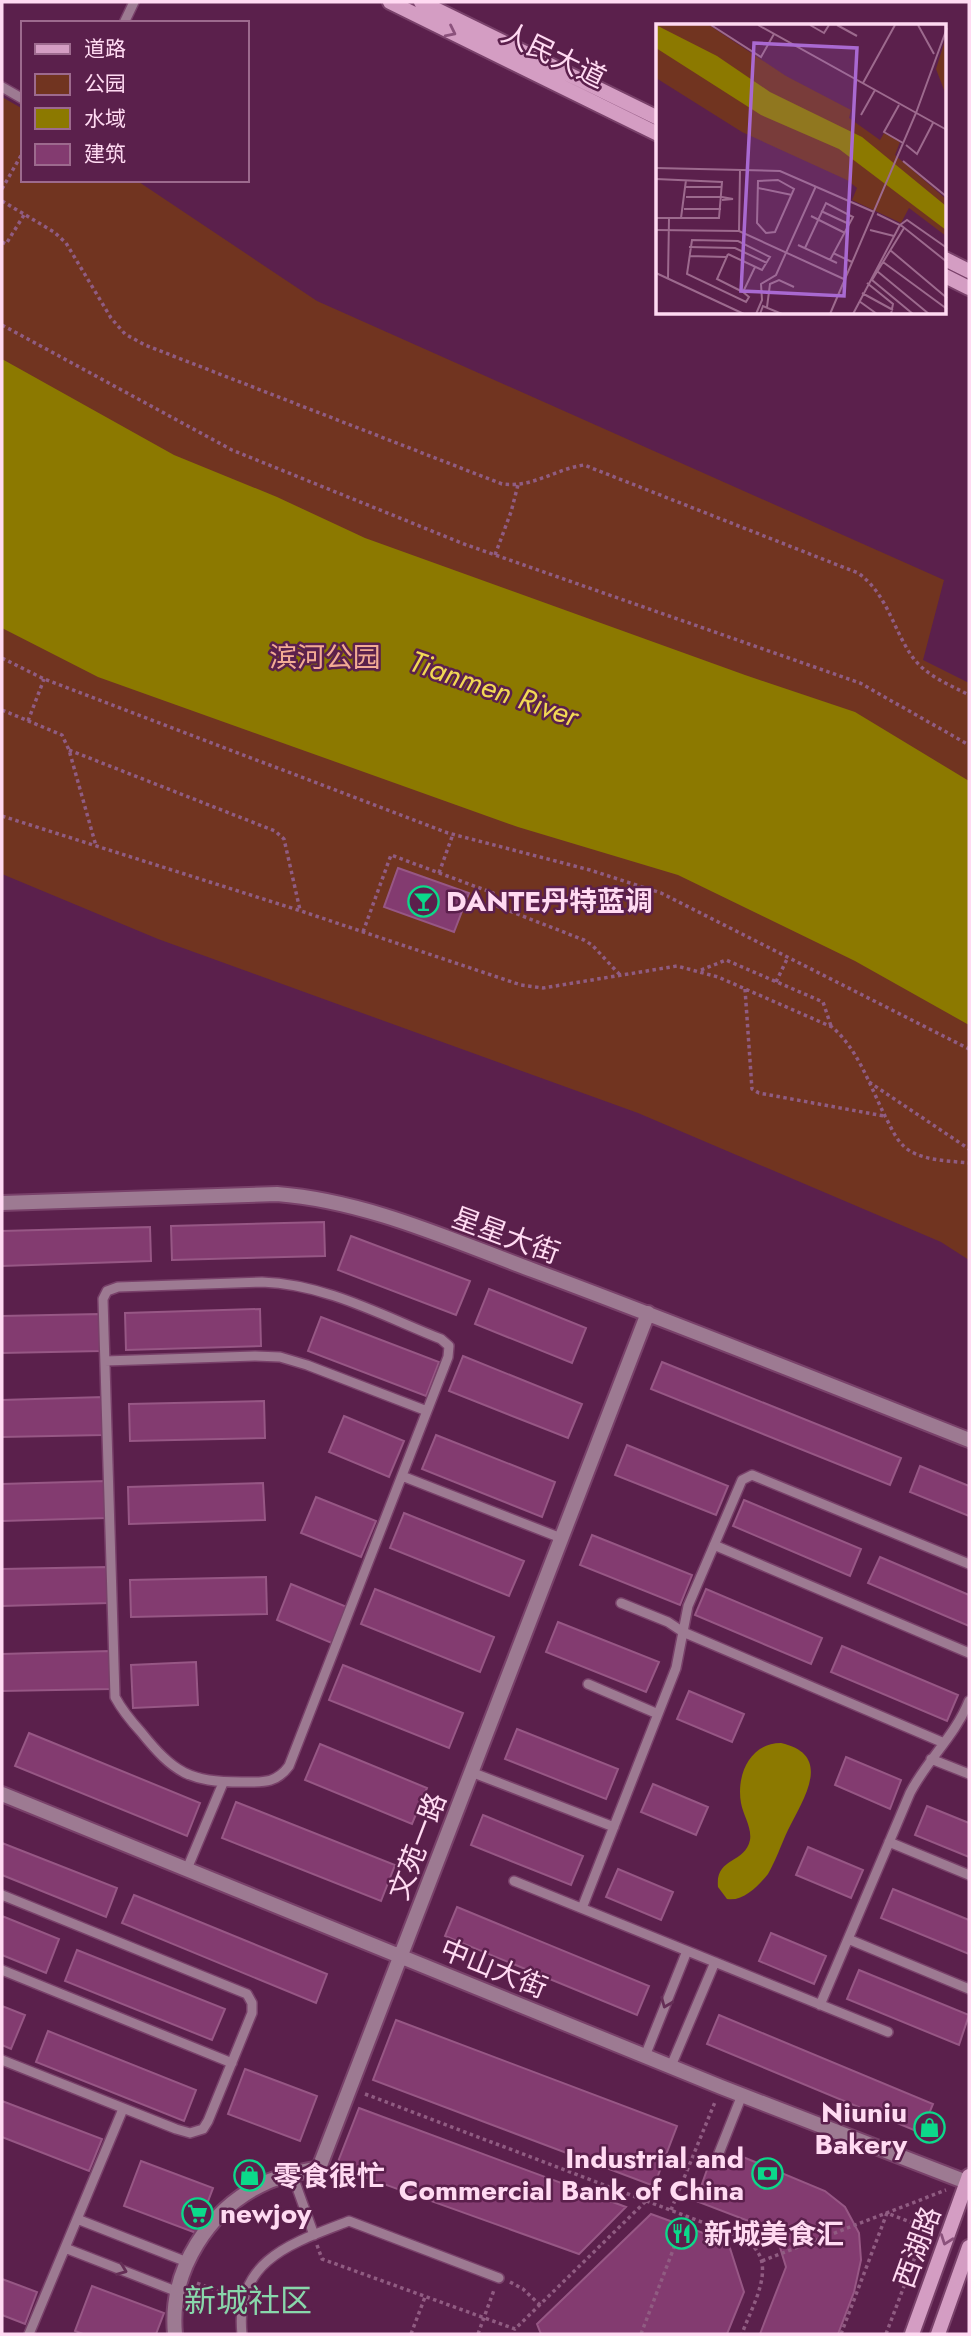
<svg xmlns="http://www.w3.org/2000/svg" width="971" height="2336" font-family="Jost,'Noto Sans SC',sans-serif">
<rect width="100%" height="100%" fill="#5b204c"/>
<path fill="#713420" d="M2,97L23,109V180H136L317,301L944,580L923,660L969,683V1260L941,1242L638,1113L158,939L2,874Z"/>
<path fill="#8c7900" d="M2,359L174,455L277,497L365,538L745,675L855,712L969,781V1025L855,961L678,875L518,827L98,677L2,628Z
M781,1743C835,1755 802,1801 788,1830C781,1845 776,1860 768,1874C758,1886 743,1902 727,1899L718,1887C715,1857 745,1864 750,1840C752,1827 743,1815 741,1803C736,1775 750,1743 781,1743Z"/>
<path fill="#833b70" stroke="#975785" stroke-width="2" d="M398,868L469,893L454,932L384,907Z
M324,1222L325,1256L172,1260L171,1226Z
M150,1227L151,1261L2,1266V1231Z
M351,1236L470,1281L456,1315L338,1270Z
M489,1289L586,1328L572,1363L475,1324Z
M260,1309L261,1346L126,1350L125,1313Z
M99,1314L101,1351L2,1353V1316Z
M321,1317L439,1362L426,1396L308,1351Z
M463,1356L582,1404L568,1438L449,1391Z
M662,1362L901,1458L890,1485L651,1389Z
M103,1397V1435L2,1437V1400Z
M264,1401L265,1438L130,1441L129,1404Z
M344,1416L404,1441L389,1477L329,1452Z
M436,1435L555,1482L542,1517L422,1469Z
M627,1445L728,1486L716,1515L615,1475Z
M920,1466L969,1486V1516L910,1492Z
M106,1481L107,1518L2,1521V1484Z
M263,1483L265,1520L129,1524L128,1487Z
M316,1497L376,1521L361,1557L301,1533Z
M744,1500L861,1549L850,1576L733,1526Z
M404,1513L524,1561L509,1596L390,1548Z
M592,1535L692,1575L680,1605L580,1565Z
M880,1557L969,1595V1626L868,1583Z
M108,1567L109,1603L2,1606V1569Z
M266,1577L267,1614L131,1617L130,1580Z
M291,1584L347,1607L334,1644L277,1620Z
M375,1589L494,1637L480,1672L361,1624Z
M706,1589L822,1638L811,1664L695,1615Z
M558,1622L659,1662L646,1692L546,1652Z
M842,1646L958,1695L947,1721L831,1672Z
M109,1651L111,1689L2,1691V1654Z
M196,1662L198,1705L133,1708L131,1665Z
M343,1665L463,1713L449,1748L329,1700Z
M689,1691L744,1714L732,1742L677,1719Z
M517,1729L618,1769L606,1799L505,1759Z
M29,1733L200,1803L187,1836L15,1766Z
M320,1744L427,1788L412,1824L305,1780Z
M846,1757L901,1780L890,1809L835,1785Z
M653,1784L708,1807L696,1835L641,1812Z
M236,1802L395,1865L381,1901L222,1838Z
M927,1806L969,1823V1857L915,1835Z
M483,1815L583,1856L571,1885L471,1845Z
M2,1843L117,1888L106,1917L2,1875Z
M808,1847L863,1870L851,1898L796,1875Z
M618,1869L673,1892L661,1920L606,1897Z
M893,1889L969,1920V1954L881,1918Z
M134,1895L327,1974L316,2003L122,1923Z
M457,1907L649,1986L637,2015L445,1936Z
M2,1916L59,1939L46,1973L2,1955Z
M771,1933L826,1956L814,1984L759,1961Z
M77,1950L225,2009L212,2040L65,1981Z
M859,1970L969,2015L959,2045L847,1999Z
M2,2006L25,2015L11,2049L2,2045Z
M719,2015L933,2104L921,2133L707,2044Z
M396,2020L677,2126L654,2186L373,2080Z
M48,2031L196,2090L184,2121L36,2062Z
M245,2069L317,2096L300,2141L228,2114Z
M2,2101L102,2139L89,2171L2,2137Z
M359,2108L626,2207L579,2254L336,2167Z
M743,2157L825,2191L845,2207L859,2233L861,2260L854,2292L838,2334H760L786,2267L775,2231L696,2201L709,2164Z
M141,2161L213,2188L196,2233L124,2206Z
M651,2214L728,2242L744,2292L727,2334H541L537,2324Z
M2,2279L37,2292L25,2324L2,2315Z
M92,2286L164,2313L156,2334H83L75,2331Z"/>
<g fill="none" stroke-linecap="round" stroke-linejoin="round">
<defs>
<path id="lane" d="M124,23L134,2
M2,87L23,99
M262,1282C325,1284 383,1316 441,1339L449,1346L448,1357L289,1766C276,1784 262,1782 242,1782C189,1782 174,1773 141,1732C131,1721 122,1710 115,1697L103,1299L107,1291L118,1287Z
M105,1361L255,1356L280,1357L307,1365L427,1411
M402,1476L561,1538
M714,1545L969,1653
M621,1603L668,1622L683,1632L944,1743
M588,1684L658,1714
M931,1759L969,1774
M471,1772L614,1827
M889,1842L969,1875
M187,1869L223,1783
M514,1881L888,2032
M2,1895L247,1994L252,2003V2013L208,2121L203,2129L190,2133L176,2129L2,2060
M582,1908L676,1668L688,1606L742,1480L752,1475L969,1564
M848,1939L969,1989
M2,1970L232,2063
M820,2005L910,1793C927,1760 955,1736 969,1701
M645,2056L687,1951
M671,2066L715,1962
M717,2158L742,2095
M292,2174L314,2235
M77,2219L187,2262
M65,2248L178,2292
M29,2334L123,2109
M242,2334C234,2260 292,2243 349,2221L499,2278"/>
<path id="street" d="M2,1203L277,1194C367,1201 451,1240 535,1271C680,1325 825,1383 969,1440
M2,1794L721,2087L969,2183
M175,2334C169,2270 209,2208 267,2182C283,2175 301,2172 319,2168L648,1313"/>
<path id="secondary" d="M390,2L658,134
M421,2L658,118
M945,259L969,271
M945,276L969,288
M912,2334L969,2176
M938,2334L969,2247"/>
</defs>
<use href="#lane" stroke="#79416a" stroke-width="12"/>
<use href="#street" stroke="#79416a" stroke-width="18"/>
<use href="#secondary" stroke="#79416a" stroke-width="18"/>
<path stroke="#905c82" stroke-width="3.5" stroke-dasharray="3.5 3.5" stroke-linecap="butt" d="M2,189L23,152
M2,201L54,232L66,243L111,318L125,334L145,345L502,484C533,488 555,469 584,465L858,573C888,594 893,631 914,659C927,676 950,685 969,695
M2,242L6,244L24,215
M2,325L232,450L464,544L860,683L969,745
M495,555L511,512L518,485
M2,658L44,679L448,833L590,870L661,893L969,1049
M2,710L62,735L69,750L96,846
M28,721L44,679
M69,750L275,831L284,839L300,910
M2,816L301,911L521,985L543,988L677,966L718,977L832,1027C858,1049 870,1086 885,1116C892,1129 897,1143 910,1151C927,1161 951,1161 969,1163
M439,873L453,834
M363,932L391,855L493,893L489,903L584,940L592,945L621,976
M701,970L726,960L823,1002L831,1026
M776,982L788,957
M745,989L752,1089L759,1093L884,1116
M869,1082L969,1149
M365,2094L749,2240C753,2246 759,2252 761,2259C768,2282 749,2313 742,2334
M671,2210L715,2102
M317,2245L322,2259L515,2329L646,2201
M762,2261L946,2190
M510,2282L523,2289L540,2305
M197,2283L232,2297
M411,2334L425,2297
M478,2334L494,2290
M641,2334L686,2216
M841,2334L887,2213L934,2231
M886,2334L926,2228"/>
<use href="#lane" stroke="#9d7a92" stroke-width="9"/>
<use href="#street" stroke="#9d7a92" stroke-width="14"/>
<use href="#secondary" stroke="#d49dc3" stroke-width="14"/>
</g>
<defs><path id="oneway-chevron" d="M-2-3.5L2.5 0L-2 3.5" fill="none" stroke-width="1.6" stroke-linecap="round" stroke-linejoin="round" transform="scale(1.75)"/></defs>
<g stroke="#8b527c">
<use href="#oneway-chevron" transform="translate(451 32) rotate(26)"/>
<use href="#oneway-chevron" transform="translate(946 2240) rotate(110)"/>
</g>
<g stroke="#652e56">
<use href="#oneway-chevron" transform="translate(666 2003) rotate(112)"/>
<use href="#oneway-chevron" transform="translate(122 2270) rotate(21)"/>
</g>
<defs>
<symbol id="bar-ring" viewBox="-11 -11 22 22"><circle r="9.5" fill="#5b204c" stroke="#0bd98a" stroke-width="1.5"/><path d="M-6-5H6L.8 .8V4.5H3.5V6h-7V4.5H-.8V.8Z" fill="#0bd98a"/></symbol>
<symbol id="shop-ring" viewBox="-11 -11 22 22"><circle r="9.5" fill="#5b204c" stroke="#0bd98a" stroke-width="1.5"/><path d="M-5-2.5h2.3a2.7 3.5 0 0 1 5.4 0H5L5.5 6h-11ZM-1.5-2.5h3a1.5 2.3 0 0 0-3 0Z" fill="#0bd98a"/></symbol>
<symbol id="bank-ring" viewBox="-11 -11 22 22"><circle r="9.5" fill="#5b204c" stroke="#0bd98a" stroke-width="1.5"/><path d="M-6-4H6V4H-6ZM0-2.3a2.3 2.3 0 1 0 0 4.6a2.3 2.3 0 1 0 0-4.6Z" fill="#0bd98a"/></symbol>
<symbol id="supermarket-ring" viewBox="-11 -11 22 22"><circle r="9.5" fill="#5b204c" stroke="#0bd98a" stroke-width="1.5"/><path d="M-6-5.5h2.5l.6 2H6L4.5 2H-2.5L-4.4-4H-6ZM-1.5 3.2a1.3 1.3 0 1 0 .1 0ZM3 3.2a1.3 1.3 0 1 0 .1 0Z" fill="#0bd98a"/></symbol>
<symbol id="restaurant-ring" viewBox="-11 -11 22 22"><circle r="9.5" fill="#5b204c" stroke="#0bd98a" stroke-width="1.5"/><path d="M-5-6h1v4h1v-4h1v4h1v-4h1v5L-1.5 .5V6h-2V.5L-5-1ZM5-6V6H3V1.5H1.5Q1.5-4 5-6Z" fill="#0bd98a"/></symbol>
</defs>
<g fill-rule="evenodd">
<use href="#bar-ring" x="406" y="884" width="35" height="35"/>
<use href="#shop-ring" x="912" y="2110" width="35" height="35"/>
<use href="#bank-ring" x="750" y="2156" width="35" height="35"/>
<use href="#shop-ring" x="232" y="2158" width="35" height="35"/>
<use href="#supermarket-ring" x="180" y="2196" width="35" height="35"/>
<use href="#restaurant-ring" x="664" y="2216" width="35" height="35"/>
</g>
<g text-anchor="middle" stroke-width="5" stroke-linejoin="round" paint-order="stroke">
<g font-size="28" fill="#ffdaf2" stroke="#5b204c">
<text transform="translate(554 55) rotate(26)" y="10">人民大道</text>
<text transform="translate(506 1235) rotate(20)" y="10">星星大街</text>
<text transform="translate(417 1846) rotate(-69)" y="10">文苑一路</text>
<text transform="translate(494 1968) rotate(22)" y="10">中山大街</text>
<text transform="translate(917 2247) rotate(-70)" y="10">西湖路</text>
</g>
<g font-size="28" fill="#f2ab94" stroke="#5b204c">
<text x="325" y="667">滨河公园</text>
</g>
<g font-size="28" font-weight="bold" fill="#ffdaf2" stroke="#5b204c" text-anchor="start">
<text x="446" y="911">DANTE丹特蓝调</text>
<text x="907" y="2122" text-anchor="end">Niuniu<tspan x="907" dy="32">Bakery</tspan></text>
<text x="744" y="2168" text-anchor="end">Industrial and<tspan x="744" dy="32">Commercial Bank of China</tspan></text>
<text x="273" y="2186">零食很忙</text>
<text x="220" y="2223">newjoy</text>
<text x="704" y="2244">新城美食汇</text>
</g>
<g font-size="30" font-style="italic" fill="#f1d855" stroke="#5b204c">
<text transform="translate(494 689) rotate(19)" y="10">Tianmen River</text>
</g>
<g font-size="32" fill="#89d7ab" stroke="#5b204c">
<text x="248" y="2312">新城社区</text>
</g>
</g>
<g transform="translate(656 24)">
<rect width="290" height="290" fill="#5b204c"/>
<path d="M0,1H53L130,52L195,86L193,94L224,116L228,109L244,118L239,131L290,175V212L253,184L245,199L196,176L201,164L191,156L86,108L0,54ZM290,13V71L280,45Z" fill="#713420"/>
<path d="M0,1L61,32L114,68L206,113L290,182V206L183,125L105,91L0,24Z" fill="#8c7900"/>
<path fill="none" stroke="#9d6a8e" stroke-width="2" d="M55,1L105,33L118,10M102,1L291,106M154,1L168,9L173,1M181,1L201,12M262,1L278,30M207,59L239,1M243,81L228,108L247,119M205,91L219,66M250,121L261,130L277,99M247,137L291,173M0,144L124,147L218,188M0,155L66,158L63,194H0M122,156L138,165L119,208L110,209L101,199L102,157ZM30,163H66M102,164L136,171M30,173H66M66,176L77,175L66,173M28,185H65M165,187L193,200M221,190L246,202L291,238M155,192L189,209M25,194L30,156M244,201L251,196L291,224M248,204L216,256L257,290M0,206L83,207L190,256M214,206L238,212M83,207L84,146M142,221L181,239M33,223L79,224L111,239M149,224L170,179L197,193L174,236M234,226L291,274M177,229L196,238M72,230L106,246L114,233L82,217L36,216L31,250L90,278L93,273L87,268L99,243M72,230L61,255L87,268M33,232L70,233M227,238L291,285M221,247L273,290M0,249L88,290M12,255L13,194M211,259L237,280L235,290M206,269L237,286M203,277L221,290M111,283L114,260L123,256L138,263M100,290L106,276L105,260L120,251L160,162M104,290L107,282L126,290M174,290L260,89L291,4M197,290L244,201"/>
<path fill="#a969d1" fill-opacity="0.15" stroke="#a969d1" stroke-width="3.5" d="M98,19L201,24L188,272L85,267Z"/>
<rect width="290" height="290" fill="none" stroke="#ffdaf2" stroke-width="3.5"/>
</g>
<rect width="971" height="2336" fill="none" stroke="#ffdaf2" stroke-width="7"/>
<rect x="21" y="21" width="228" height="161" fill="#5b204c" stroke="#9d6a8e" stroke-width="2"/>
<rect x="35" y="44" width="35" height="10" fill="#d49dc3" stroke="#9d6a8e" stroke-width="2"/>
<text x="84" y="56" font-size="21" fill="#ffdaf2">道路</text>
<rect x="35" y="74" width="35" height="21" fill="#713420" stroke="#9d6a8e" stroke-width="2"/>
<text x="84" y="91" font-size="21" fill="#ffdaf2">公园</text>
<rect x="35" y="108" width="35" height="21" fill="#8c7900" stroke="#9d6a8e" stroke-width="2"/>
<text x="84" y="126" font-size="21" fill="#ffdaf2">水域</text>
<rect x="35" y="144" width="35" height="21" fill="#833b70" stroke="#9d6a8e" stroke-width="2"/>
<text x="84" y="161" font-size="21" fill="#ffdaf2">建筑</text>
</svg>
